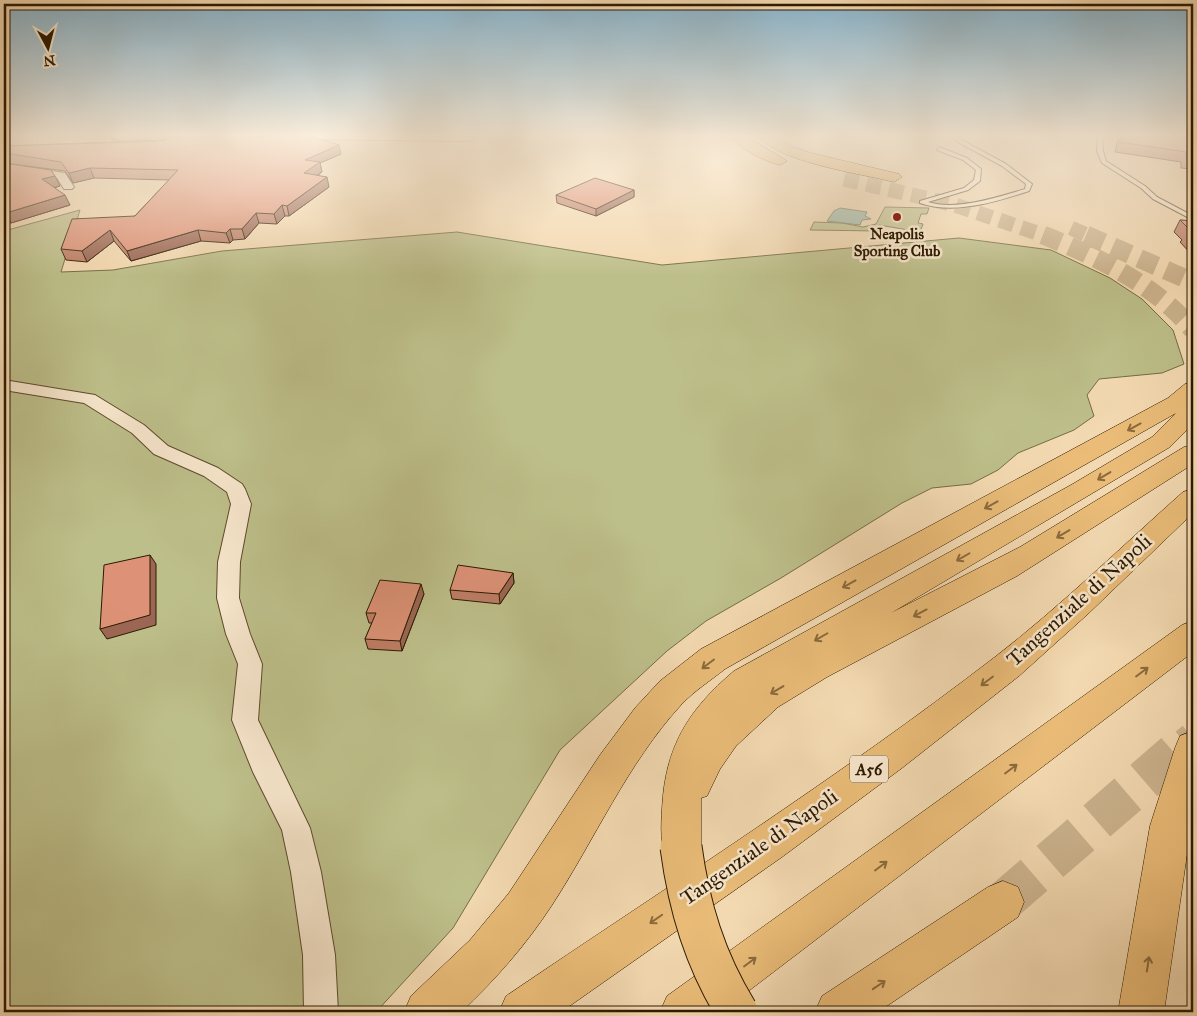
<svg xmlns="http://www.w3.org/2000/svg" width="1197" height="1016" font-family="'IM FELL Great Primer',serif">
<rect width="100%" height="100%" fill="#f3d9b1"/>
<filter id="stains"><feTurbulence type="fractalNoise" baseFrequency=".004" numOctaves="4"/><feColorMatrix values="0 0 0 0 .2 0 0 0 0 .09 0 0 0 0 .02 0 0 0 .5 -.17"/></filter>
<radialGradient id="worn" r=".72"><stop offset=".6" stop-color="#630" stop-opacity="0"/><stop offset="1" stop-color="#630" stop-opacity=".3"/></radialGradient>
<path fill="#bdbf8a" stroke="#746c45" d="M885,207L929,208L927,214H921L918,223L923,224L920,232L879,225L877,231L810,230L814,222L842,223L863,227L876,224Z
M80,210L61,272L113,270L222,251L457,232L662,265L959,238L1051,250L1110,278L1142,299L1173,330L1184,364L1162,373L1099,379L1087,395L1094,416L1074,430L1018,453L998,470L971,484L932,488L902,503L781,578L706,621L667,651L560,750L453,928L376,1012H4V231Z"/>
<path fill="#9bbaaa" stroke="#6f7a66" d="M840,208L867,212L865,216L871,219L862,220L860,225L827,221L834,211Z"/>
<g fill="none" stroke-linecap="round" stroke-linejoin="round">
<path stroke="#cbb38e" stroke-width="15" stroke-dasharray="15 8" stroke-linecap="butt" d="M844,179L955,205L1046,236
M1071,228L1089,236"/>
<path stroke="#cbb38e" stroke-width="19" stroke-dasharray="19 10" stroke-linecap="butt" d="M1043,235C1096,256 1156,285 1193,330
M1086,235L1193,282"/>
<path stroke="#cbb38e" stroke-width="32" stroke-dasharray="32 16" stroke-linecap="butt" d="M1186,744L1193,738"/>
<path stroke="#cbb38e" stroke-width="41" stroke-dasharray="41 21" stroke-linecap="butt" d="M1003,902L1187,743"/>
<defs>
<path id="lane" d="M952,134H957L960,139L1006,164L1032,184L1029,191C996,202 954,215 920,203V201L964,188L974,180L976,170L963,160L937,150L939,147L967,158L981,169L980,181L968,190L928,202C954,211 999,197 1025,189L1026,184L1002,166L956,141Z
M1098,134H1102L1103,151L1106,161L1145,186L1157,197L1193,216V220L1153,199L1141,188L1102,163L1097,151Z"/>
<path id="street" d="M281,134L469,135L474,138L469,141L292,139Z
M4,164L65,173L74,187L72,189H64L57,178L4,170Z
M4,380L95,395L144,425L168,446L218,468L242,484L245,489L251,504L240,562L239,598L250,634L262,664L258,720L310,828L321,872L335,955L338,1012H304L303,955L291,872L282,830L253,772L232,720L238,664L226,634L217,598L218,562L231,504L227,492L204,476L154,454L132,433L84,403L4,390Z"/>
<path id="highway" d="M727,134H743L787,161L780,165C763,161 738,148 727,134Z
M756,134H772L793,147L811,153L899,174L902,177L894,182C859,173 778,163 756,134Z
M1193,382V424L1170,447L891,613L1020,547L1184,447L1193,445V464L1017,576L827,677L778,707L736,746L720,769L707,796L701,798V847L695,861L681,867L667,861C660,844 661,827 662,809C665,747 688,710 734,671L1071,485L1152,437L1176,413L725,669C710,681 694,691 681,705C627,764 595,839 552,905C526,945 495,980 461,1012H404L411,996L470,940L509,893L600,755L635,708L660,681L701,649L1168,398L1185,384Z
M1193,489V513L1089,613L1019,676L902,768L782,857L561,1012H499L506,996C670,885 838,778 995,657C1061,606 1121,547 1183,492Z
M1193,621V652L721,1012H660L667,996L1182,625Z
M1193,731V813L1164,1012H1118L1150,826L1175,748L1180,736Z
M1003,881L1018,887L1024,902L1018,917L878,1012H815L822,996L988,887Z"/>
</defs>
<use href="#lane" stroke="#5e492c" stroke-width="2"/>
<use href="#street" stroke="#5e492c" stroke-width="2"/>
<use href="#highway" stroke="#2c1900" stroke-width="1"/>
<use href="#lane" fill="#f7e6cc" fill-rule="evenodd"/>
<use href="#street" fill="#f7e6cc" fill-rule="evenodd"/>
<use href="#highway" fill="#eabc78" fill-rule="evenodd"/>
<defs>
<path id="highway-bridge" d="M681,847C689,907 705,960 737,1012"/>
</defs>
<use href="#highway-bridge" stroke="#2c1900" stroke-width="43" stroke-linecap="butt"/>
<use href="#highway-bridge" stroke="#eabc78" stroke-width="41"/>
</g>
<path fill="#be7e66" stroke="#2c1900" d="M109,134H175L176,136L341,154L320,163L322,172L317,176L329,187L289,216H285L277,224L259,223L245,239L233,240L230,243L201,241L131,261L114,241L87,262L66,260L61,249L135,216L169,180L94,178L73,183L65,171L4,163V146L164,140L118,142L110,138Z
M860,134H880L878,136Z
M1119,134H1193V169L1181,168V162L1115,152Z
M4,163L60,186L54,188L70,205L11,223L6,220H4Z
M634,190V197L596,216L557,203L556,195Z
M1180,220L1193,221V256L1180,242L1182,240L1174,232Z
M513,573L514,583L500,604L452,599L450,590Z
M424,594L402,651L368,649L365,639L372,623H369L366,613Z"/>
<path fill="#9b6653" stroke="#2c1900" d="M162,134H175L176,136L165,140Z
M339,145L341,154L320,163L322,172L306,183L304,173L305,160Z
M90,168L94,178L73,183L69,173Z
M55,176L60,186L47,189L42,179Z
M327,177L329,187L289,216L287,206Z
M634,190V197L596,216V209Z
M65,195L70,205L11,223L6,213Z
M282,205L285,216L277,224L274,214Z
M256,213L259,223L245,239L242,229Z
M230,229L233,240L230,243L226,233Z
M110,230L114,241L87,262L82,251Z
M198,230L201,241L131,261L127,251Z
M150,555L156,564V625L107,639L100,629Z
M513,573L514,583L500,604L499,594Z
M421,584L424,594L402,651L400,641Z"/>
<path fill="#dd9277" stroke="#2c1900" d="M180,134H304L339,145L305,160L320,162L304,173L327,177L287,206L282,205L274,214L256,213L242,229H230L226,233L198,230L127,251L110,230L82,251L61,249L72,219L135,216L178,170L90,168L69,173L61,162L4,153V146L163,141Z
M1121,134H1193V159L1186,157V152L1119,142Z
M4,163L51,170L55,176L42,179L65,195L6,213L4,211Z
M595,178L634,190L596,209L556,195Z
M1180,220L1193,221V237L1187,230H1190Z
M150,555V615L100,629L104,565Z
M458,565L513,573L499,594L450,590Z
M380,580L421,584L400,641L365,639L376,613H366Z"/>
<defs><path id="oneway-shaft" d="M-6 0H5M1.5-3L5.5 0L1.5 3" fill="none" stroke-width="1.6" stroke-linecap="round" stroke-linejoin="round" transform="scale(1.25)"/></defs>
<g stroke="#8b6a3c">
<use href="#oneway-shaft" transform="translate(1134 427) rotate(151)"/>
<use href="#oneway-shaft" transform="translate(1104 476) rotate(149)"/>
<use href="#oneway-shaft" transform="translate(991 505) rotate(151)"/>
<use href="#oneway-shaft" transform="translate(1063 534) rotate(149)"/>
<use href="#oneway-shaft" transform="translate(963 557) rotate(150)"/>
<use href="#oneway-shaft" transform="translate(849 584) rotate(151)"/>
<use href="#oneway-shaft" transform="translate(920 613) rotate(152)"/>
<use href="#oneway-shaft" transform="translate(821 637) rotate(150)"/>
<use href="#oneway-shaft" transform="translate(708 664) rotate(143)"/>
<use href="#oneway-shaft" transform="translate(1142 672) rotate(-37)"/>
<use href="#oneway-shaft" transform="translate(987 681) rotate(143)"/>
<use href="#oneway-shaft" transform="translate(777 690) rotate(149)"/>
<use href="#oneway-shaft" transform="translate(1011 769) rotate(-37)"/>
<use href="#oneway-shaft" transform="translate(881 866) rotate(-37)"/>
<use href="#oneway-shaft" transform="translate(656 919) rotate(145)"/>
<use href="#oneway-shaft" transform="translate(750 962) rotate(-37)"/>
<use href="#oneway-shaft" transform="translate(1148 964) rotate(-81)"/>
<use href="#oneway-shaft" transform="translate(879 985) rotate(-34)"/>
</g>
<linearGradient id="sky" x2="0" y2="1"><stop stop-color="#89b6cf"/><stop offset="0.49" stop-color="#faeedc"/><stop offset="1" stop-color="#faeedc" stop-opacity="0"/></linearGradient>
<rect width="1197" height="276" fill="url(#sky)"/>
<circle fill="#8f2418" stroke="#f7e6cc" stroke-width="2" cx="897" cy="217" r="5"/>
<g text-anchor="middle" stroke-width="5" stroke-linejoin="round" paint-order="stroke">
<g font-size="15" font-weight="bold" fill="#2c1900" stroke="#f7e6cc">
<text x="897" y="239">Neapolis<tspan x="897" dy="17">Sporting Club</tspan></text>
</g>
<rect fill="#f7e6cc" stroke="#69563d" stroke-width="1" x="850" y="755.5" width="38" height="27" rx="4"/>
<g font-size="16" font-weight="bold" fill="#2c1900">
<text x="869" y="775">A56</text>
</g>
<g font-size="21" fill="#2c1900" stroke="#f7e6cc">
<text transform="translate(1079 600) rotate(-42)" y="7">Tangenziale di Napoli</text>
<text transform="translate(759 847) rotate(-35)" y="7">Tangenziale di Napoli</text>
</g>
</g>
<rect width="1197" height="1016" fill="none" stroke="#f3d9b1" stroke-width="20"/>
<rect x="5" y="5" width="1187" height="1006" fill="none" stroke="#2c1900" stroke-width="2.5"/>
<rect x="10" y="10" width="1177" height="996" fill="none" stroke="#2c1900"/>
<g transform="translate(48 48) rotate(173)" stroke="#f7e6cc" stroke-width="4" paint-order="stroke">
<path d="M0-4L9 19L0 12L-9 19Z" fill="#2c1900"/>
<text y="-8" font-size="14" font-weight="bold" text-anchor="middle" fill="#2c1900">N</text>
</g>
<rect width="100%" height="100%" filter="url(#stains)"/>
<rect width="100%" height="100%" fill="url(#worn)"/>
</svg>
